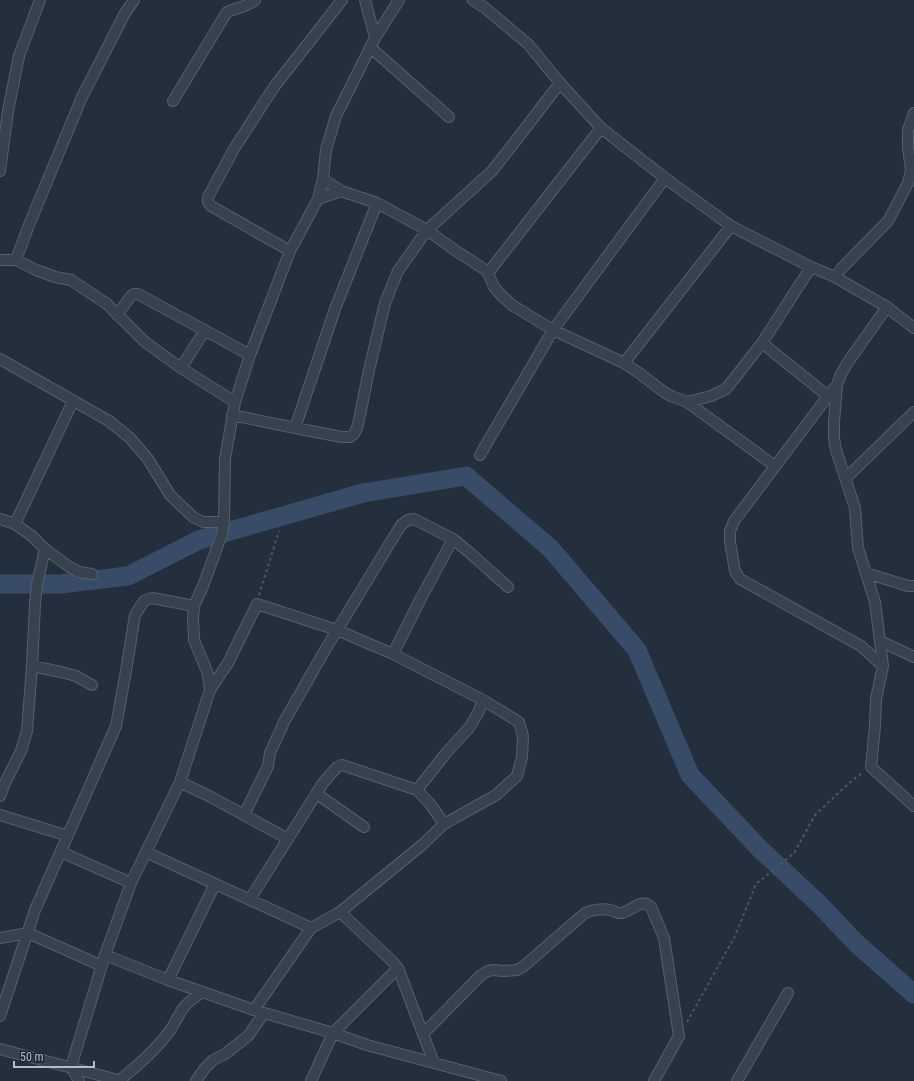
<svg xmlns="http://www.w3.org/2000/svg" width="914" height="1081" font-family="'Roboto Condensed',sans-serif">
<rect width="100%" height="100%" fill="#242f3e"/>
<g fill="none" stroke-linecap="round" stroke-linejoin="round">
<path stroke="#394c67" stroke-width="19" d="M0,584H60L128,576L199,540L363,493L466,476L551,549L637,650L690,775L760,849L820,905L856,943L914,994"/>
<defs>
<path id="minor" d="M365,0L375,38
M473,0L485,8L528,44L560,83L601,128L665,178L731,226L811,267L835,277L887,307L914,328
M370,47L449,117
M173,101L227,12C236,8 247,7 255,0
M0,171L8,111L19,56L40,0
M323,179L341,191L377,203L427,230L453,249L484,269L488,273L494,287L501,295L512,305L553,330L624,363L639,373L664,392L671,396L687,402L775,466
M318,199L341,191
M290,251L211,206L208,202V197L234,149L274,87L342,0
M0,260H16L36,270L55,277L71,280L107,304L145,342L181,368L235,402
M16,260L29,225L82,97L125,13L134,0
M488,273L601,128
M835,277L841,269L888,221L908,183L911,170L908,147V130L914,113
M887,307L848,362L841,374L837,385L834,422V438L836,450L855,508L858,548L875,602L880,641L883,666L876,699L875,726L871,767L914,806
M117,315L131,296L134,294H138L250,355
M762,343L828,396
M0,359L109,421L130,438L148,459L170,495L193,517L203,522H224
M624,363L731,226
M181,368L205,330
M837,385L828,396L734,521L730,531V542L735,571L740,579L861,646L883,666
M687,402L711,396L726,389L762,343L811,267
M232,415L295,428L342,437H350L354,434L357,428L360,415L369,370L385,303L398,271L427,230L492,171L514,143L560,83
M295,428L335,309L377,203
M480,455L553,330L665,178
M846,478L914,412
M0,519L15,524L32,536L45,549L68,566L79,572L92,574
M15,524L73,401
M866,573L908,586H914
M880,641L914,657
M393,654L420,600L453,539
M32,666L61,672L76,676L92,685
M210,690L228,663L257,604L337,630L393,654L483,700L519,722L523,736L522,757L517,776L496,795L444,824L422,845L340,912L311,928L254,1010
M180,782L211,797L288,839
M417,790L446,753L469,728L478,713L483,700
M317,794L364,827
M0,796L5,783L21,751L27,731L32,666L35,604L37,584L45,549
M0,815L68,836
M244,815L268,766L270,753L285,720L325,650L401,525L408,520L414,519L453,539L470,553L508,587
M61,852L131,883
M146,852C201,878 256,902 311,928
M250,899L323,783L337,767L342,765L417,790L431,805L444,824
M340,912L393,962L398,968L434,1063
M0,938L28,933L102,966
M105,955L168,980L254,1010L333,1033L367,1045L501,1081
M168,980L215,884
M0,1016L35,910L116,726L126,671L135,615L144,601L152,598L194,606
M423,1034L480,976L486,972L492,970L504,971L517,970L524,966L585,913C593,910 601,908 610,910C615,911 618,914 622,913C632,911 642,897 651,907L664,938L679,1036L654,1081
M0,1049L122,1081
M120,1080C138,1065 157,1049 171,1029C175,1023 178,1016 182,1010C187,1002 195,997 202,992
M79,1081L71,1067L105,955L131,883L146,852L180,782L210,690L208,674L194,640L193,618L194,606L203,586L222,534L224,522L225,459L235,402L250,355L290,251L318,199L323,179L326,150L336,116L375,38L399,0
M196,1081L205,1068L213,1060L225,1054L248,1036L264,1013
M311,1081L333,1033L398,968
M737,1081L788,993"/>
</defs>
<use href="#minor" stroke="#565f6c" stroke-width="12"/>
<path stroke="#44595c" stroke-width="2" stroke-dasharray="3 3" stroke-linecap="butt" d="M259,595L279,531
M687,1022L735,936L756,884L794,853L815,815L848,784L863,772"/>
<use href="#minor" stroke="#38414e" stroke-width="10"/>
</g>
<path d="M14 1061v6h80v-6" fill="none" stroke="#b4bcc9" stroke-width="2"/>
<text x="20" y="1061" font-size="12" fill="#b4bcc9" stroke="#1d2633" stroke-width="3" paint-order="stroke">50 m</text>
</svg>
